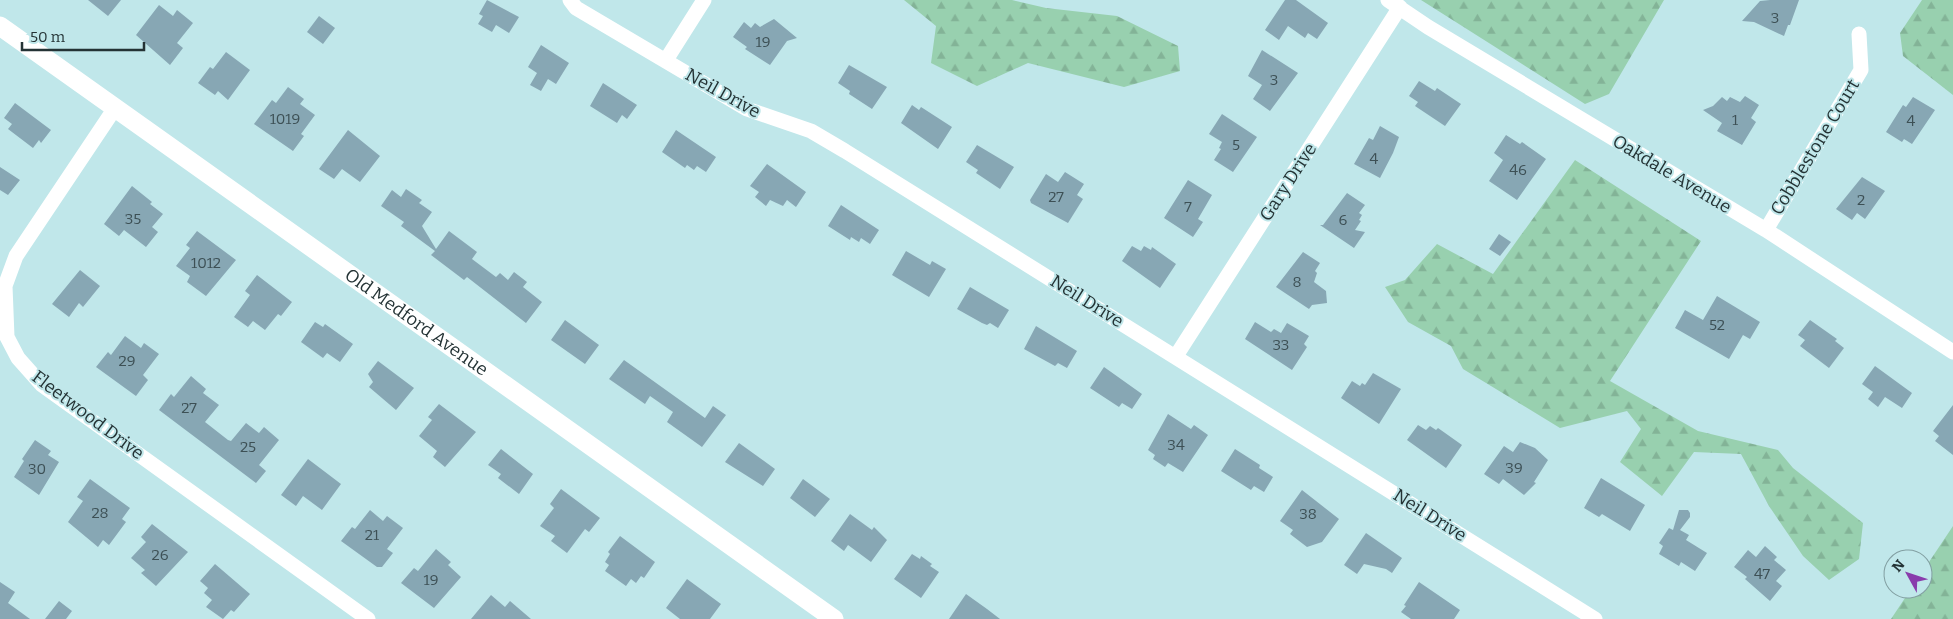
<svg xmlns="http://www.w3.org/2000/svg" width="1953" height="619" font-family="Bitter,serif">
<defs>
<pattern id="forest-firs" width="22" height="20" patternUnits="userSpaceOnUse" patternTransform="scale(1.25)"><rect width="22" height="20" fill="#98d0af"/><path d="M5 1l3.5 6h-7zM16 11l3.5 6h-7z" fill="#83b397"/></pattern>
</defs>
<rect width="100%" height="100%" fill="#c0e7ea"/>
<path fill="url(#forest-firs)" d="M904,0H1012L1046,8L1117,16L1178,46L1180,71L1124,87L1028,63L977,86L931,63L936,26Z
M1421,0H1664L1609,94L1585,104Z
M1922,0H1953V95L1903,56L1900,33Z
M1575,160L1701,241L1610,381L1698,431L1778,450L1793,468L1863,523L1859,559L1829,580L1803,556L1769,506L1741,454L1694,452L1662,496L1620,462L1641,429L1627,411L1560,428L1463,369L1451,346L1408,322L1385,287L1405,280L1437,244L1493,274Z
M1953,526V619H1891L1911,589H1923V571Z"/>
<path fill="#87a7b4" d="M88,0H121L108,16Z
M487,0L519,17L509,33L496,25L492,32L478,24L483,16L479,14Z
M1285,0H1296L1328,23L1317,39L1308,33L1305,38L1288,26L1279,40L1265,30Z
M1770,0H1799L1790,25H1788L1784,36L1754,22L1742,21L1760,1Z
M159,5L173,16L177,10L193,23L177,43L183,48L170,65L136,35Z
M319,16L335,28L323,44L307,32Z
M774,19L797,38L787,41L770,65L745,49L747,47L733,37L744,22L751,28L755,23L760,27Z
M541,45L569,63L556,84L548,79L541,91L530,85L537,73L528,67Z
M1262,50L1298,73L1270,111L1253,99L1262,85L1248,76Z
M226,52L250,70L228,100L218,91L215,95L198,83L210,67L213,69Z
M849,65L887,87L872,109L849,94L850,91L838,83Z
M1419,81L1435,91L1437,88L1461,104L1445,126L1415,106L1418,102L1409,96Z
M603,83L637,105L627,119L622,115L617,123L590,106Z
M288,87L304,99L300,104L315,115L301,134L304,136L293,151L254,124L272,100L276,103Z
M1745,96L1759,105L1751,118L1756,122L1742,145L1717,131L1722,123L1703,110L1713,106L1722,97L1727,101L1730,97L1740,102Z
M1913,97L1935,110L1912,144L1904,139L1902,142L1886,132L1903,105L1906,107Z
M15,103L51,130L41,143L39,140L33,148L8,129L12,124L4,118Z
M912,105L919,110L921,107L952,127L938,149L901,123Z
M1222,114L1257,137L1233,172L1214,160L1221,149L1219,148L1222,142L1209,134Z
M1380,126L1399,137L1393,153L1380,178L1354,164L1369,138L1373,140Z
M348,130L380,156L360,182L342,169L334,179L319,169Z
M676,130L716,157L706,172L697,166L694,170L687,165L685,168L662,152Z
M1506,135L1520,144L1522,142L1546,159L1517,200L1489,181L1503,160L1494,153Z
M977,145L1014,167L1000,189L976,173L978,170L966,162Z
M767,164L806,192L796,207L787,200L783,206L770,200L766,206L755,197L759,192L750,186Z
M0,167L20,180L8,195L0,190Z
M1065,172L1084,184L1077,195L1083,199L1068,223L1031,203L1030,200L1046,174L1058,182Z
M1862,177L1885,191L1865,219L1857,213L1852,220L1836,209Z
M1188,180L1212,195L1198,219L1203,222L1193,237L1164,218Z
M132,186L152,202L150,204L163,214L152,227L158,232L146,247L124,230L119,236L104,224Z
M406,189L422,200L419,203L432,212L422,226L436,249L449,231L477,252L472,259L496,277L500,273L508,280L514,272L527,282L523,287L542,302L526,323L467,277L464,280L431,255L435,251L401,226L404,222L381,206L392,190L401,197Z
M1347,193L1365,205L1359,213L1362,215L1359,220L1361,221L1355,230L1365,232L1354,248L1320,225H1323Z
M841,205L879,230L870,244L861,238L859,242L851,237L850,240L828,226Z
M197,231L236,260L206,296L187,282L190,276L176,266L190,248L186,245Z
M1499,234L1511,242L1500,256L1489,249Z
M1132,246L1141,251L1144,246L1151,250L1152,247L1176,264L1160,288L1122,261Z
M906,251L930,265L932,261L946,269L929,297L892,275Z
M1303,252L1320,263L1315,271L1317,273L1314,282L1326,291L1327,303L1312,305L1309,309L1276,287Z
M80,270L100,286L83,307L79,303L69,317L52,304Z
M257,275L292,302L281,316L278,314L265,330L253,321L248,327L234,317L250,295L245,291Z
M970,287L1009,310L998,328L990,323L987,325L982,323L957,309Z
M1717,296L1760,322L1750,339L1743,335L1729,359L1675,328L1685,310L1703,320Z
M565,320L599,345L585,364L551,340Z
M1810,320L1837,339L1835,341L1844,348L1829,368L1800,346L1805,340L1798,335Z
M315,322L323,327L325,324L353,344L340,362L327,353L323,358L301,342Z
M1255,322L1271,332L1274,329L1281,333L1287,323L1309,336L1304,344L1307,347L1292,370L1245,339Z
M1036,326L1077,351L1067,368L1058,363L1055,366L1024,349Z
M125,336L141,348L144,343L159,354L143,375L148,380L136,396L96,367L108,352L111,355Z
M624,360L705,418L713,406L726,415L702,447L667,422L673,412L650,396L645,404L609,379Z
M378,361L414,388L396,410L369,387L373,382L368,374Z
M1875,366L1912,393L1902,408L1885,397L1878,407L1868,399L1873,392L1862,384Z
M1104,367L1142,394L1132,409L1122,403L1119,407L1090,388Z
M1373,373L1401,389L1379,424L1341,398L1352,381L1360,386L1362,383L1365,385Z
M191,376L206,389L203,393L219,405L205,422L228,440L231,441L246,423L259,433L264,427L279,440L259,465L266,471L256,483L159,410L171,394L174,397Z
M439,404L476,432L445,467L433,457L437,451L419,436L432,420L428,417Z
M1953,405V455L1935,441L1939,436L1933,431Z
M1168,414L1191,429L1194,425L1208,435L1183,472L1168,463L1165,467L1153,459L1155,455L1148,450Z
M1418,425L1426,430L1430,426L1436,430L1438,428L1462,445L1446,468L1407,440Z
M35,440L51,451L48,455L59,462L39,495L14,477L24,461L22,459Z
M1520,442L1535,448L1548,460L1534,482L1536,483L1524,495L1503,479L1499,484L1484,474L1504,446L1513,452Z
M739,443L775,469L763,486L725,462Z
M501,449L533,474L519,494L498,478L501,474L488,465Z
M1235,449L1260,465L1259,468L1273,477L1264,492L1254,486L1251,490L1221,471Z
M308,459L341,484L322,510L303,496L296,506L281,495Z
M1601,478L1645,505L1630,531L1602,514L1599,517L1584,508Z
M90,479L130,508L122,519L126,522L109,545L103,540L98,547L68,522L83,501L77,497Z
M803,479L830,499L815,517L790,498Z
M561,489L600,518L589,532L585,529L567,553L551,541L555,536L540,526L554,508L550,504Z
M1302,490L1339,519L1322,542L1307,547L1290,534L1293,530L1280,521Z
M370,510L383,521L387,516L403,528L387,549L393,553L382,567H377L341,541L352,527L355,529Z
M1679,510H1688L1690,513V517L1680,530L1689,535L1686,540L1707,553L1695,571L1681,562L1679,566L1659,554L1663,546L1659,543L1669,528L1673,530Z
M850,514L872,530L874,527L887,540L871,562L848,545L844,551L831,541Z
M152,524L188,552L156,586L141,573L145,570L131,558L146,542L141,537Z
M1366,533L1402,558L1392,573L1386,569L1364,564L1357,574L1344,565Z
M620,536L655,562L644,578L641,576L636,583L631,579L626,586L605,571L609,565L605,562L610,554L608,552Z
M1765,546L1777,557L1774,560L1786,570L1776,581L1782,586L1770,601L1745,579L1747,577L1734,567L1748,550L1756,557Z
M436,549L451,562L448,565L461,577L434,608L401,583L414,568L418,571Z
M912,554L920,559L921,556L932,564L930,566L939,572L921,598L894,579Z
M215,564L250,594L234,612L231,610L223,619L206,607L212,600L204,593L208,588L200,581Z
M687,579L721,604L710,619H680L666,608Z
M0,582L15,592L8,603L30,619H0Z
M1419,582L1460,610L1454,619H1411L1401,612L1406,606L1404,605Z
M966,594L987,609L1000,619H949Z
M491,595L505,607L510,601L531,619H471Z
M59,601L72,611L66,619H45Z"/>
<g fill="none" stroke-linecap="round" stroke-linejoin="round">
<path stroke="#fff" stroke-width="15" d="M570,0L576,8L747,109L811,131L845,151L1595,619
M1388,0L1428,27L1766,230L1953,352
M666,60L704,0
M115,108L16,256L5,286L7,337L18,358L42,385L368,619
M1766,230L1861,70L1859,34
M1176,356L1400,7"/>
<path stroke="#fff" stroke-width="19" id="s1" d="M0,26L834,619"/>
</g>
<g text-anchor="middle" stroke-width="4" stroke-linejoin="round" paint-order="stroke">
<g font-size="15" fill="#3d5055">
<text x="1775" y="23">3</text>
<text x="763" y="47">19</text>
<text x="1274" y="85">3</text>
<text x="285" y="124">1019</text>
<text x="1735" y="125">1</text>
<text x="1911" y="126">4</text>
<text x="1236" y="150">5</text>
<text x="1374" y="164">4</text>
<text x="1518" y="175">46</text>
<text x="1056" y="202">27</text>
<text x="1861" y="205">2</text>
<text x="1188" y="212">7</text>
<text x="133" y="224">35</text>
<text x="1343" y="225">6</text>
<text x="206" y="268">1012</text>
<text x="1297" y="287">8</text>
<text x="1717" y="330">52</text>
<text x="1281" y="350">33</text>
<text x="127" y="366">29</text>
<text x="189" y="413">27</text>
<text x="1176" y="450">34</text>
<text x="248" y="452">25</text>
<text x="1514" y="473">39</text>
<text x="37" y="474">30</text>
<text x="100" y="518">28</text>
<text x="1308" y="519">38</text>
<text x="372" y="540">21</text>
<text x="160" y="560">26</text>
<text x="1762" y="579">47</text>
<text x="431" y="585">19</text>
</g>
<g font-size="18" fill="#243335" stroke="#c0e7ea">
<text transform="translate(723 93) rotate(29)" y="6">Neil Drive</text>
<text transform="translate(1815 147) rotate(-59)" y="6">Cobblestone Court</text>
<text transform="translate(1672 174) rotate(31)" y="6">Oakdale Avenue</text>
<text transform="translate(1288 182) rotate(-57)" y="6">Gary Drive</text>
<text transform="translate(1087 301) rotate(32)" y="6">Neil Drive</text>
<text dy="6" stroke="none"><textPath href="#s1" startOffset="511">Old Medford Avenue</textPath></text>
<text transform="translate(88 415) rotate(37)" y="6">Fleetwood Drive</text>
<text transform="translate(1430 515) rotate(32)" y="6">Neil Drive</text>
</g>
</g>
<g transform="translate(1908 574) rotate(310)"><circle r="24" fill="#c0e7ea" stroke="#829fa2"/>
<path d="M0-4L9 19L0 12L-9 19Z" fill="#893cac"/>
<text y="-8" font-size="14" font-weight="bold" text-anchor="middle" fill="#243335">N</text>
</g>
<path d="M22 42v8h122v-8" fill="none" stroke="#243335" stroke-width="2.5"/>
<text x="30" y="42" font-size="15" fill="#243335" stroke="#c0e7ea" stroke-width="4" paint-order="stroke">50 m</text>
</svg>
